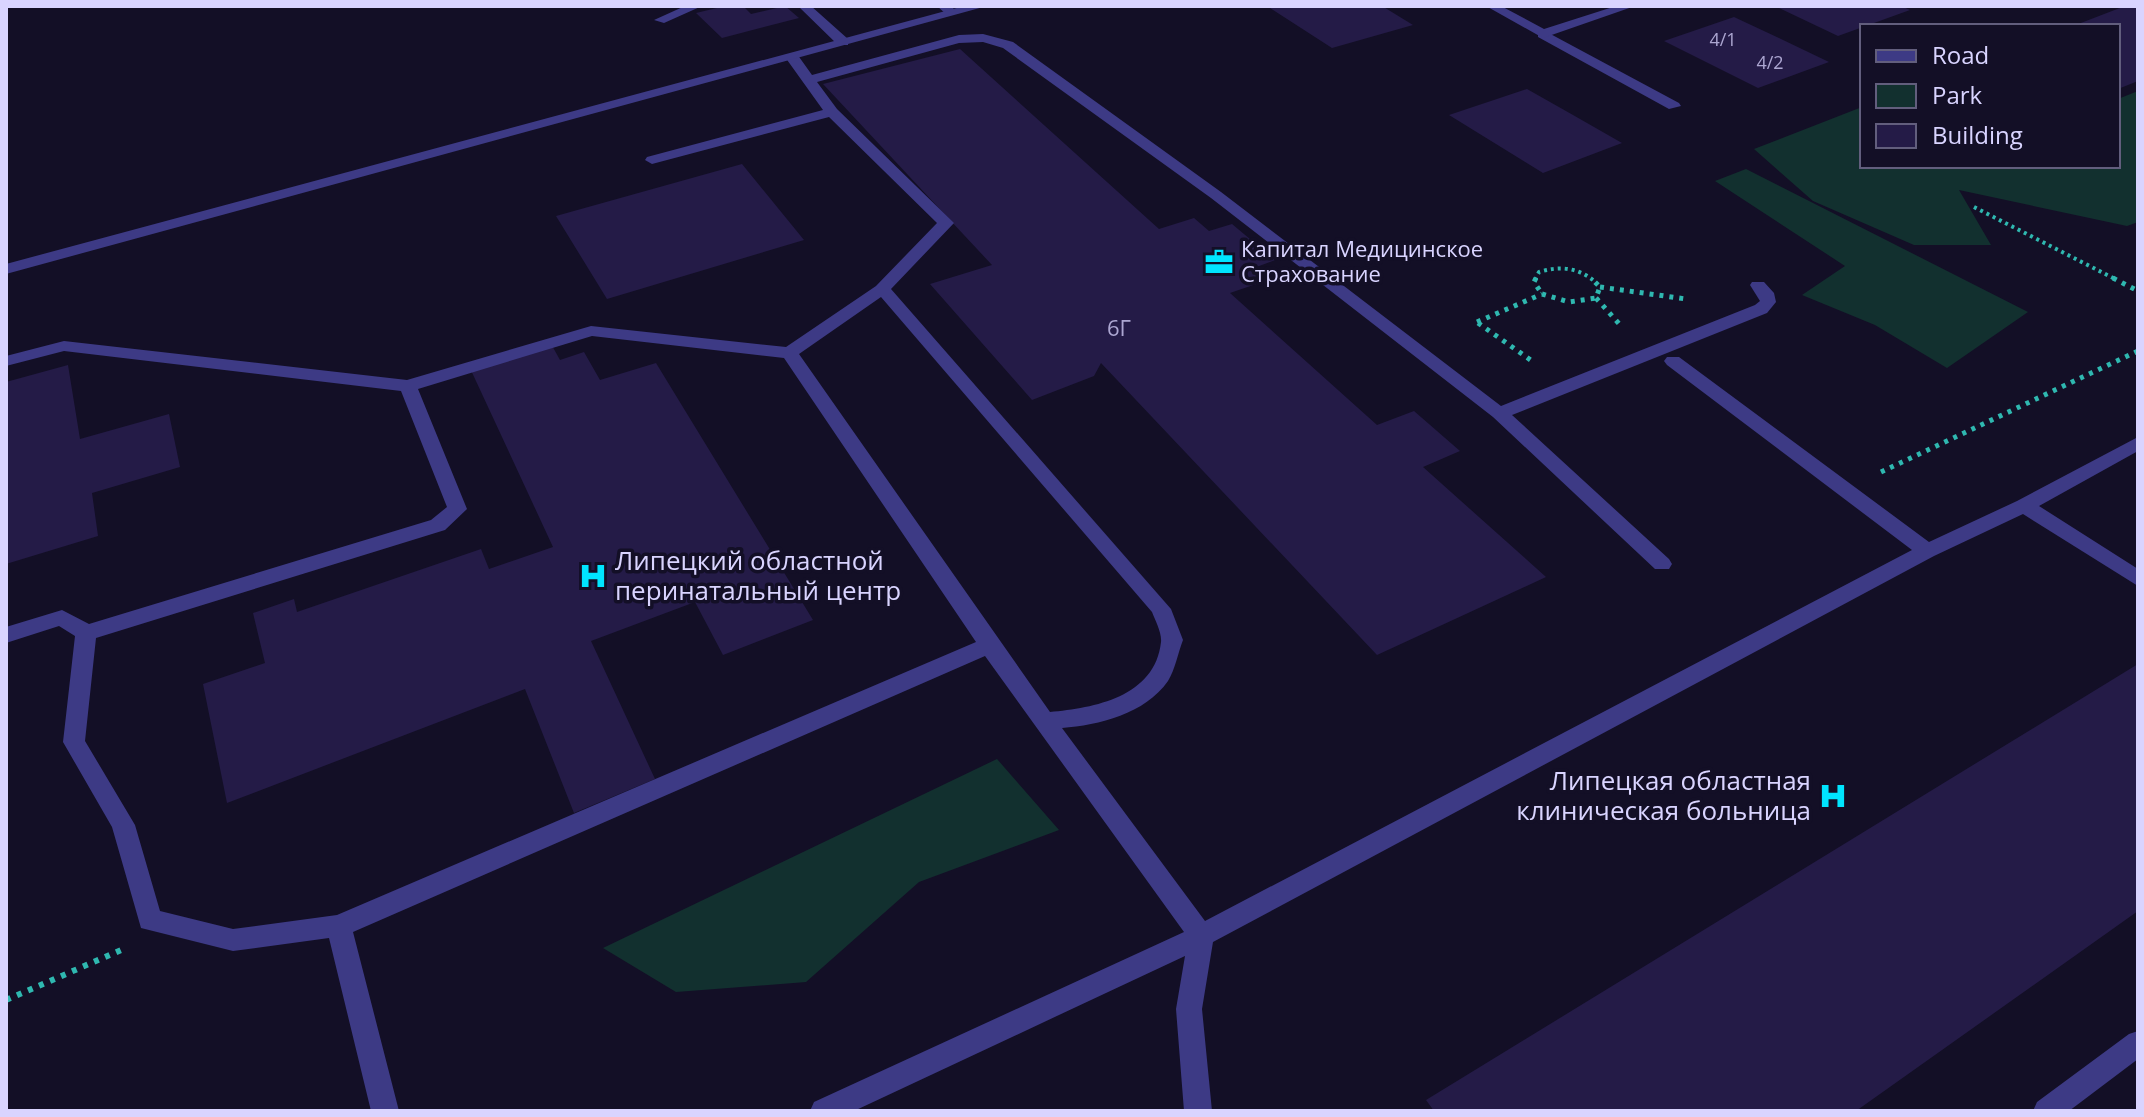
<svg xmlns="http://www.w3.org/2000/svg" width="2144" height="1117" font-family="'Open Sans',sans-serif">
<rect width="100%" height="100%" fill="#130f26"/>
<path fill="#12302f" d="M2138,91V222L2127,226L1959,190L1991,245H1914L1813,201L1754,149L1862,107V166H2118V99Z
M1746,169L2028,312L1947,368L1875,325L1802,295L1845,266L1715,181Z
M997,759L1059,830L919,882L806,982L676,992L603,948Z"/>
<path fill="#241b47" d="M725,6H743L751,14L785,6L799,18L722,38L696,13Z
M1267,6H1382L1413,25L1332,48Z
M1775,6H1901L1910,10L1838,36Z
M2125,6H2138V81L2118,89V26H2073Z
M1734,17L1781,39L1829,62L1758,88L1664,41Z
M960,49L1159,229L1194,218L1209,231L1232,224L1275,260L1251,269L1265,281L1230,293L1377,425L1414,411L1460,451L1423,467L1546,577L1377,655L1101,363L1094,376L1032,400L930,284L992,265L823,84Z
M1527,89L1573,115L1622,143L1543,173L1449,115Z
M742,164L804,240L607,299L556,216Z
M550,342L560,360L584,352L600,380L656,363L813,620L723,655L695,602L591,641L655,779L574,813L525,689L227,803L203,684L265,663L253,613L294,599L297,612L481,549L489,569L553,547L469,366Z
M68,365L80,439L169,414L180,467L92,493L98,536L6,564V382Z
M2138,664V911L1856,1111H1434L1426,1100Z"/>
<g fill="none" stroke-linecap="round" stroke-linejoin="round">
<path stroke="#2fb8b0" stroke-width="4" stroke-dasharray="3 4" stroke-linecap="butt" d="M1974,207L2117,280
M1535,280L1539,272C1559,266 1576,267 1593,280"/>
<path stroke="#2fb8b0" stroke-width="5" stroke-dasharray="4 6" stroke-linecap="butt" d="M1536,278L1534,282L1542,294
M2113,278L2138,291
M1600,287L1686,299
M1542,294L1569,302L1596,298L1600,287L1591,278
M1596,298L1622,327
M1477,322L1542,294
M1478,323L1532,361
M1881,472L2138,351"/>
<path stroke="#2fb8b0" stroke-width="6" stroke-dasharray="5 7" stroke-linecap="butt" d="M6,1000L126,948"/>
<path fill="#3d3a85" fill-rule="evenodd" d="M685,6H702L664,23L654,20Z
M798,6H811L848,39V45H838Z
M937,6H951L957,12L947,15Z
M1543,30L1679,103L1681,106L1669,109L1538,37V31Z
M983,34L1013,42L1221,192L1501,406L1755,305L1760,301L1750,285L1752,282H1764L1774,293L1776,302L1767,313L1512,415L1669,559L1672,564L1669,569H1655L1493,417L1211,198L1003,48L983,42L959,43L817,82L837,109L954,223L891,289L1171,609L1183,640C1178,653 1175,670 1168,681C1145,714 1099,725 1062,728L1205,921L1912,550L1667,365L1664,361L1667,357H1679L1929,542L2017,501L2138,437V451L2039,506L2138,569V586L2023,514L1934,556L1213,942L1202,1009L1212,1111H1184L1176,1009L1185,956L854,1111H810L814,1102L1184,932L985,656L353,932L399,1111H371L329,938L233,951L141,928L112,827L63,742L75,636L59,626L6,643V627L62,610L89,624L431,520L447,507L401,391L64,351L6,366V356L64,341L407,380L591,326L786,347L876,286L937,223L829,117L652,164L645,160L647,157L823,110L785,57L787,54H797L812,75L959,35ZM881,297L1152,612C1155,620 1162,633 1161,642C1155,697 1094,708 1050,712L799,354ZM592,336L784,358L976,642L337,915L233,929L160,911L135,825L85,741L96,638L445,530L467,509L418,389Z
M2138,1031V1059L2069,1111H2033L2037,1102L2129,1034Z"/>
<path fill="#3d3a85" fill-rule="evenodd" d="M964,6H987L6,274V264Z
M1486,6H1501L1544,29L1616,6H1635L1543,38Z"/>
</g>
<defs>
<symbol id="office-bare" viewBox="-9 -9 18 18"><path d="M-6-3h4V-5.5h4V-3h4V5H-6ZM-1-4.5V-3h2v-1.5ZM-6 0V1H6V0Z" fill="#00e5ff" stroke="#130f26" stroke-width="2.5" paint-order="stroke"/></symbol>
<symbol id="hospital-bare" viewBox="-9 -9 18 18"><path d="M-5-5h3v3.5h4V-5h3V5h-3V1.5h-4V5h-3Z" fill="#00e5ff" stroke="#130f26" stroke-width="2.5" paint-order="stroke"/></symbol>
</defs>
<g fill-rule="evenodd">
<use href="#office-bare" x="1199" y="242" width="40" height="40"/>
<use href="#hospital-bare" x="573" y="556" width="40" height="40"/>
<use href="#hospital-bare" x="1813" y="776" width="40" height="40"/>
</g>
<g text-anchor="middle" stroke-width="7" stroke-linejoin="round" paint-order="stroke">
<g font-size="18" fill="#aca6d1">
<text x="1723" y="46">4/1</text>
<text x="1770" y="69">4/2</text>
</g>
<g font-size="22" fill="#d9d4ff" stroke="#130f26" text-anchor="start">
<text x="1241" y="257">Капитал Медицинское<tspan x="1241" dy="25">Страхование</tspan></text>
</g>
<g font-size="22" fill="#aca6d1">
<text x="1119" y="336">6Г</text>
</g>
<g font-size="26" fill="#d9d4ff" stroke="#130f26" text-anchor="start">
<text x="615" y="570">Липецкий областной<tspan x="615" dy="30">перинатальный центр</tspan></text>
<text x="1811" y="790" text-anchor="end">Липецкая областная<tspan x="1811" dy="30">клиническая больница</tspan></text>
</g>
</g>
<rect width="2144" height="1117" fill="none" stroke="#d9d4ff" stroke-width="16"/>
<rect x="1860" y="24" width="260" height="144" fill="#130f26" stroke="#625e7d" stroke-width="2"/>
<rect x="1876" y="50" width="40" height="12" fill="#3d3a85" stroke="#625e7d" stroke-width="2"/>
<text x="1932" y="64" font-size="24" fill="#d9d4ff">Road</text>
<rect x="1876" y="84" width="40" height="24" fill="#12302f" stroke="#625e7d" stroke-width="2"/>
<text x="1932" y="104" font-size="24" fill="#d9d4ff">Park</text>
<rect x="1876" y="124" width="40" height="24" fill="#241b47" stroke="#625e7d" stroke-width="2"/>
<text x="1932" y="144" font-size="24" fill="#d9d4ff">Building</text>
</svg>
